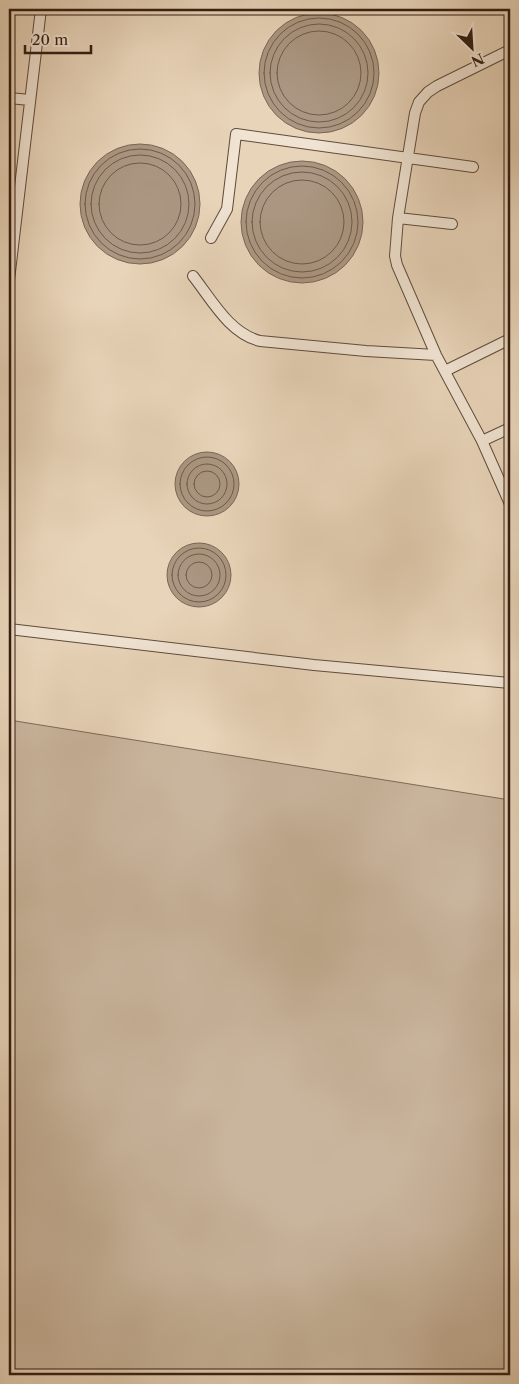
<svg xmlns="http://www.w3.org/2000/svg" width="519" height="1384" font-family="'Libre Caslon Text',serif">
<rect width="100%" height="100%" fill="#e8d4b9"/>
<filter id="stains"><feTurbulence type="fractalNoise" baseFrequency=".004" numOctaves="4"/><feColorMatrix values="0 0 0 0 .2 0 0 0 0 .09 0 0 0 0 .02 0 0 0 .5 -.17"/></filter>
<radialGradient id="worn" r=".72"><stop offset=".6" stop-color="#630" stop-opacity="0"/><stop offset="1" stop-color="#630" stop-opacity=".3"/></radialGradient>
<path fill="#c9b59d" stroke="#7e6958" d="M9,720L510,800V1375H9Z"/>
<path fill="#aa9681" stroke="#7a6655" d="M259 73a60 60 0 1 1 120 0a60 60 0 1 1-120 0Z
M80 204a60 60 0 1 1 120 0a60 60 0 1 1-120 0Z
M241 222a61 61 0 1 1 122 0a61 61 0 1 1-122 0Z
M175 484a32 32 0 1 1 64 0a32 32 0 1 1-64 0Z
M167 575a32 32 0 1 1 64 0a32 32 0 1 1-64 0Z"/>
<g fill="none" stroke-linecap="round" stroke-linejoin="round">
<path stroke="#6e5a4a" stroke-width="1" d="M264 73a55 55 0 1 1 110 0a55 55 0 1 1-110 0Z
M270 73a49 49 0 1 1 98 0a49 49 0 1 1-98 0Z
M277 73a42 42 0 1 1 84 0a42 42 0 1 1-84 0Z
M85 204a55 55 0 1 1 110 0a55 55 0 1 1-110 0Z
M91 204a49 49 0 1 1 98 0a49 49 0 1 1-98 0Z
M99 204a41 41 0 1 1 82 0a41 41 0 1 1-82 0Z
M246 222a56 56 0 1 1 112 0a56 56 0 1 1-112 0Z
M252 222a50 50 0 1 1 100 0a50 50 0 1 1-100 0Z
M260 222a42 42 0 1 1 84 0a42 42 0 1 1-84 0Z
M180 484a27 27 0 1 1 54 0a27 27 0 1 1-54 0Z
M187 484a20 20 0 1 1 40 0a20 20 0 1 1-40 0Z
M194 484a13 13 0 1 1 26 0a13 13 0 1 1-26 0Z
M172 575a27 27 0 1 1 54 0a27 27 0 1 1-54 0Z
M178 575a21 21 0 1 1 42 0a21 21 0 1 1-42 0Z
M186 575a13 13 0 1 1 26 0a13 13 0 1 1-26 0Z"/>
<defs>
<path id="service" d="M510,50L437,86L428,92L419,102L415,113L398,218L395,256L397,265L436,355L482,441L510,504
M9,98L30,100
M398,218L452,224
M211,238L227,209L236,134L473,167
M193,276C212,300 229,333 260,341L366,351L436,355
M9,280L41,9
M445,371L510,339
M482,441L510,428
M9,629L314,665L510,683"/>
</defs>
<use href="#service" stroke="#604b3c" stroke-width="12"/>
<use href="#service" stroke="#f0e3d2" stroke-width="10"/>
</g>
<rect width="519" height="1384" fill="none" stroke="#e8d4b9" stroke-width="30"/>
<rect x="10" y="10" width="499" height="1364" fill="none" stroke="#331d13" stroke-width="2.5"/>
<rect x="15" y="15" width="489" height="1354" fill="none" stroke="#331d13"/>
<g transform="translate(472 48) rotate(155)" stroke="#f0e3d2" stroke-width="4" paint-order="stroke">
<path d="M0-4L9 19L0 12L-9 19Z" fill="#331d13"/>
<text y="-8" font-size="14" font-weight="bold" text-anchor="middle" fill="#331d13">N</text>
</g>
<path d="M25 45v8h66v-8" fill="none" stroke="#331d13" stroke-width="2.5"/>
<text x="32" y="45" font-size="15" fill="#331d13" stroke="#f0e3d2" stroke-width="4" paint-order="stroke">20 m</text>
<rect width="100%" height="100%" filter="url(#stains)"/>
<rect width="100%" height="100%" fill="url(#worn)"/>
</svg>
